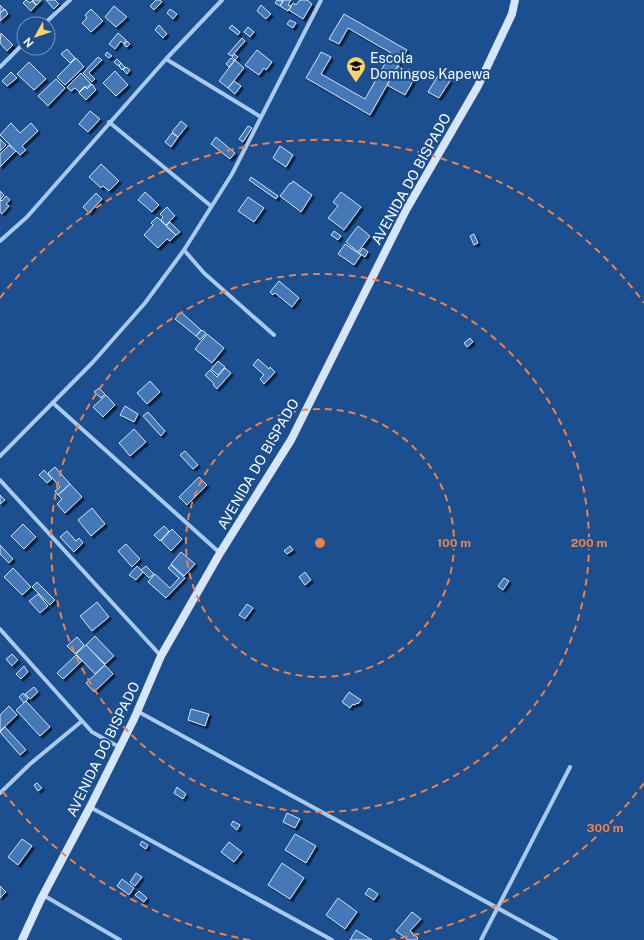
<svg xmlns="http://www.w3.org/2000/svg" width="644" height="940" font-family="'Public Sans',sans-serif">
<defs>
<filter id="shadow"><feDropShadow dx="2.5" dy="2.5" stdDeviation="0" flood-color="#0009"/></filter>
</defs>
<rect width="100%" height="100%" fill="#1b4f8f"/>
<path fill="#4478b7" stroke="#cfe3fa" filter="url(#shadow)" d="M26,0L30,3L32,1L36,5L31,11L23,3Z
M32,0H41L37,5Z
M46,0H55L59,4L54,9Z
M156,0H160L162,2L154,10L150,6Z
M277,0L280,1L283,0L280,6L275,3Z
M284,0H291L288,5L291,6L288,11L280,6Z
M300,0H307L312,4L303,19L289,10L293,3L296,5Z
M0,5L4,9L0,13Z
M261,5L271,14L266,19L257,11Z
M114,6L127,17L116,27L105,17Z
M5,9L8,14L0,21V13Z
M91,9L103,21L91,32L82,23L87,18L85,15Z
M170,9L177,14L173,19L167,13Z
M344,14L407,50L370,115L306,78L321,52L331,57L321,74L365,99L391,53L348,28L339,44L329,39Z
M290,20L296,23L293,28L287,24Z
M159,25L167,34L163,38L155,30Z
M232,25L240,32L238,35L229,28Z
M248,27L254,32L250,37L244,32Z
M1,33L13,45L7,51L0,43Z
M118,33L126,40L124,44L121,41L115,49L109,44Z
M242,38L245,41L232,56L228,54Z
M127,41L130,44L127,47L124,45Z
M67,49L75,58L70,63L61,54Z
M257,50L272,62L266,70L264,68L259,75L245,65Z
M107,52L112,56L109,58L105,55Z
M234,54L238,57L235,60L232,57Z
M98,57L102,60L89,73L95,79L92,82L83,73Z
M76,58L84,67L65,85L57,77Z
M231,58L234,61L229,67L226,64Z
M117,59L121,63L118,66L114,62Z
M235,60L244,68L228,88L219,81Z
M29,62L46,79L34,90L17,74Z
M121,63L125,67L122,70L119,66Z
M398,66L407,71L408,69L417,74L405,95L387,85Z
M126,67L130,70L127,74L123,70Z
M115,71L128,85L116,96L103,83Z
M11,72L17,78L7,86L2,81Z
M81,73L91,84L86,88L85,86L79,92L75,88L71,91L67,87Z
M439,74L450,81L439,98L428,92Z
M56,79L65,88L48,106L38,96Z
M234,81L241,86L235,94L228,88Z
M92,84L96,90L86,100L79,93L85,87L87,89Z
M90,111L100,119L88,132L79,124Z
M181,121L187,126L178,137L172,132Z
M11,123L20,133L31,123L38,131L22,146L26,150L20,155L0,135Z
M248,126L252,128L243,142L239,139Z
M172,133L178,137L171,147L165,142Z
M216,137L235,153L230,159L211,144Z
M0,139L6,145L0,151Z
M9,145L16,151L0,167V154Z
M280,146L293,155L286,167L273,158Z
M101,164L119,181L109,191L103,186L101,188L89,177Z
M251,177L278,196L276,199L249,180Z
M293,181L312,195L301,212L280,196L290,183L291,184Z
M0,191L4,195L0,200Z
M145,192L159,205L152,212L138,200Z
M341,192L361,207L344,230L328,218L338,206L333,202Z
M96,193L102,199L89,213L83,207Z
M6,196L10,200L6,204L9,206L2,214L0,212V201L1,200L2,201Z
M248,197L264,208L254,222L238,211Z
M167,207L175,216L166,225L161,220L163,217L160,214Z
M157,217L176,235L170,241L167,239L158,248L144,235L153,225L151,223Z
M170,222L180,232L176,235L166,226Z
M358,226L370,236L358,252L346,242Z
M334,231L341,236L338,240L331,235Z
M474,234L478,243L474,245L470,236Z
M345,244L361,255L354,265L338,254Z
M363,248L368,252L365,257L359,253Z
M279,281L299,298L292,307L275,293L273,295L270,292Z
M181,312L201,330L196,336L175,319Z
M202,330L206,333L200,340L196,336Z
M207,334L224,348L212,363L195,349Z
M470,338L473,342L467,347L464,343Z
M258,359L269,369L270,367L275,372L264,384L260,379L264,375L253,365Z
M218,361L225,367L218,375L211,369Z
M225,368L231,373L217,389L213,385L214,384L205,375L210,370L217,377Z
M150,381L160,392L147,404L137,393Z
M99,388L105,394L101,398L94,392Z
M106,395L115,405L103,417L93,407Z
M125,406L138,414L134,422L120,415Z
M148,412L165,431L161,436L143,416Z
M134,429L146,442L130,456L119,443Z
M185,451L198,465L193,469L180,455Z
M55,467L70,484L58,495L55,491L60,487L48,473Z
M44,470L52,479L47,483L39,475Z
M199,477L207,485L187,505L179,497Z
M70,484L82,497L65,513L57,504L62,499L58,495Z
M0,495L5,500L0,504Z
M92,508L105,524L91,536L78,520Z
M23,524L36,537L24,549L11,536Z
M164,526L169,531L160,541L154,535Z
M172,529L182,539L171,551L161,541Z
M67,531L76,541L79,538L83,543L74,552L60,537Z
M126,544L140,559L132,567L118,551Z
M0,545L13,559L9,563L0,554Z
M290,546L293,550L287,554L284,551Z
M181,552L195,564L184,576L171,564Z
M171,565L185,578L166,598L148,582L155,574L170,588L179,578L168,568Z
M137,566L143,572L136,580L129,575Z
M146,566L154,574L149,578L141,570Z
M13,568L31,587L22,595L4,577Z
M305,572L311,580L305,585L299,577Z
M504,578L509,581L503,590L498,586Z
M37,582L55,600L50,605L32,587Z
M38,594L48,606L40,613L29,601Z
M97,602L109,617L92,631L80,616Z
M247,604L253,608L245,619L239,615Z
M95,636L114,656L105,664L86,645Z
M77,637L84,645L75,654L67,646Z
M86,645L105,665L95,674L76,654Z
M12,654L18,660L12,666L6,659Z
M76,655L82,661L63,679L57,673Z
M105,665L113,674L94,692L86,683Z
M24,666L28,672L21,679L16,674Z
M34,687L38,692L30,699L25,694Z
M349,692L361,700L358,704L357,703L355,705L353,704L350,708L342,702Z
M23,693L28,699L24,703L19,697Z
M26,701L50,727L40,736L16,710Z
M9,706L17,715L0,731V715Z
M191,709L209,714L205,726L188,720Z
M5,727L26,750L20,755L0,732Z
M37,783L42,788L38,791L34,785Z
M177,787L186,794L183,799L174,793Z
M287,813L300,819L295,828L283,822Z
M233,821L240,825L237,830L231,825Z
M295,834L316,846L306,863L285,850Z
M22,839L32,846L18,865L8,857Z
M142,841L148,845L146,849L140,845Z
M229,842L242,852L234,862L221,852Z
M282,863L304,878L290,899L268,885Z
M136,873L142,877L135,886L130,882Z
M122,879L134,888L129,895L117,886Z
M0,886L6,892L0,898Z
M369,888L378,894L374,900L365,894Z
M139,891L147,898L144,902L135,895Z
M338,898L357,912L345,929L326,915Z
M412,912L421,919L410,931L418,938L417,940H408L396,931Z
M356,930L372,940H350Z"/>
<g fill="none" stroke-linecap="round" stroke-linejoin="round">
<path stroke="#a9c9ee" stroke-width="4" d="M44,24L70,0
M166,59L261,117
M0,67L24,43
M109,122L211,206
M0,241L27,217L166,59L222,0
M184,250L204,273L274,335
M53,403L220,553
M0,456L93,362L145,303L184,250L232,174L321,0
M0,480L161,656
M0,629L92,732L119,747
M137,711L556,940
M0,793L30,764L82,721
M90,807L332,940
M43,895L120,940
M481,940L570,767"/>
<path stroke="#d6e6fa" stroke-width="8" d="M22,940L41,899L90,807L134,719L161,656L220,553L291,440L406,210L478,86L512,14L515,0"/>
</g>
<g fill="none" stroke="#ee8249" stroke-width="2" stroke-dasharray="7 5">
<circle cx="320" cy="543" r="134"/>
<circle cx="320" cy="543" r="269"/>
<path d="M644 783A403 403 0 0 1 390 940M250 940A403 403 0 0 1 0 788M0 298A403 403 0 0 1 644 303"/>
</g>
<defs>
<symbol id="school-pin" viewBox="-11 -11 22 30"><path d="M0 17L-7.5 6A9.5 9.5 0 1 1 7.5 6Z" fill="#ffd166" stroke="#1b4f8f"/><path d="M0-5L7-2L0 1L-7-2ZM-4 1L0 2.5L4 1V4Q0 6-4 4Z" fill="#111"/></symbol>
</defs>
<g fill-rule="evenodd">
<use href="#school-pin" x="345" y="55" width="22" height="30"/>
</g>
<g text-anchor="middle" stroke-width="4" stroke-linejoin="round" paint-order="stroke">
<g font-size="14" fill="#fff" stroke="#1b4f8f" text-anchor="start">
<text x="370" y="63">Escola<tspan x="370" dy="16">Domingos Kapewa</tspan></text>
</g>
<g font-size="14" fill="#fff" stroke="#1b4f8f">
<text transform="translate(411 179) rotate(-61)" y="5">AVENIDA DO BISPADO</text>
<text transform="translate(258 464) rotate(-60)" y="5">AVENIDA DO BISPADO</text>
<text transform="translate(103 749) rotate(-64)" y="5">AVENIDA DO BISPADO</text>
</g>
</g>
<circle cx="320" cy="543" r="6" fill="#ee8249" stroke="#1b4f8f" stroke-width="2"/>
<g font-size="12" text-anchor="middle" font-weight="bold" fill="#ee8249" stroke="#1b4f8f" stroke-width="4" stroke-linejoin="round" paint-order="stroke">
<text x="454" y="547">100 m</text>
<text x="589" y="547">200 m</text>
<text x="605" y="832">300 m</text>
</g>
<g transform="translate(36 36) rotate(230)"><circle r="19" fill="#1b4f8f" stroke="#7695bc"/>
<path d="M0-3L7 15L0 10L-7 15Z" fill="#ffd166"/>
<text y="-6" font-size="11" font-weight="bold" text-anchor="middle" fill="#ffffff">N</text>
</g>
</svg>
